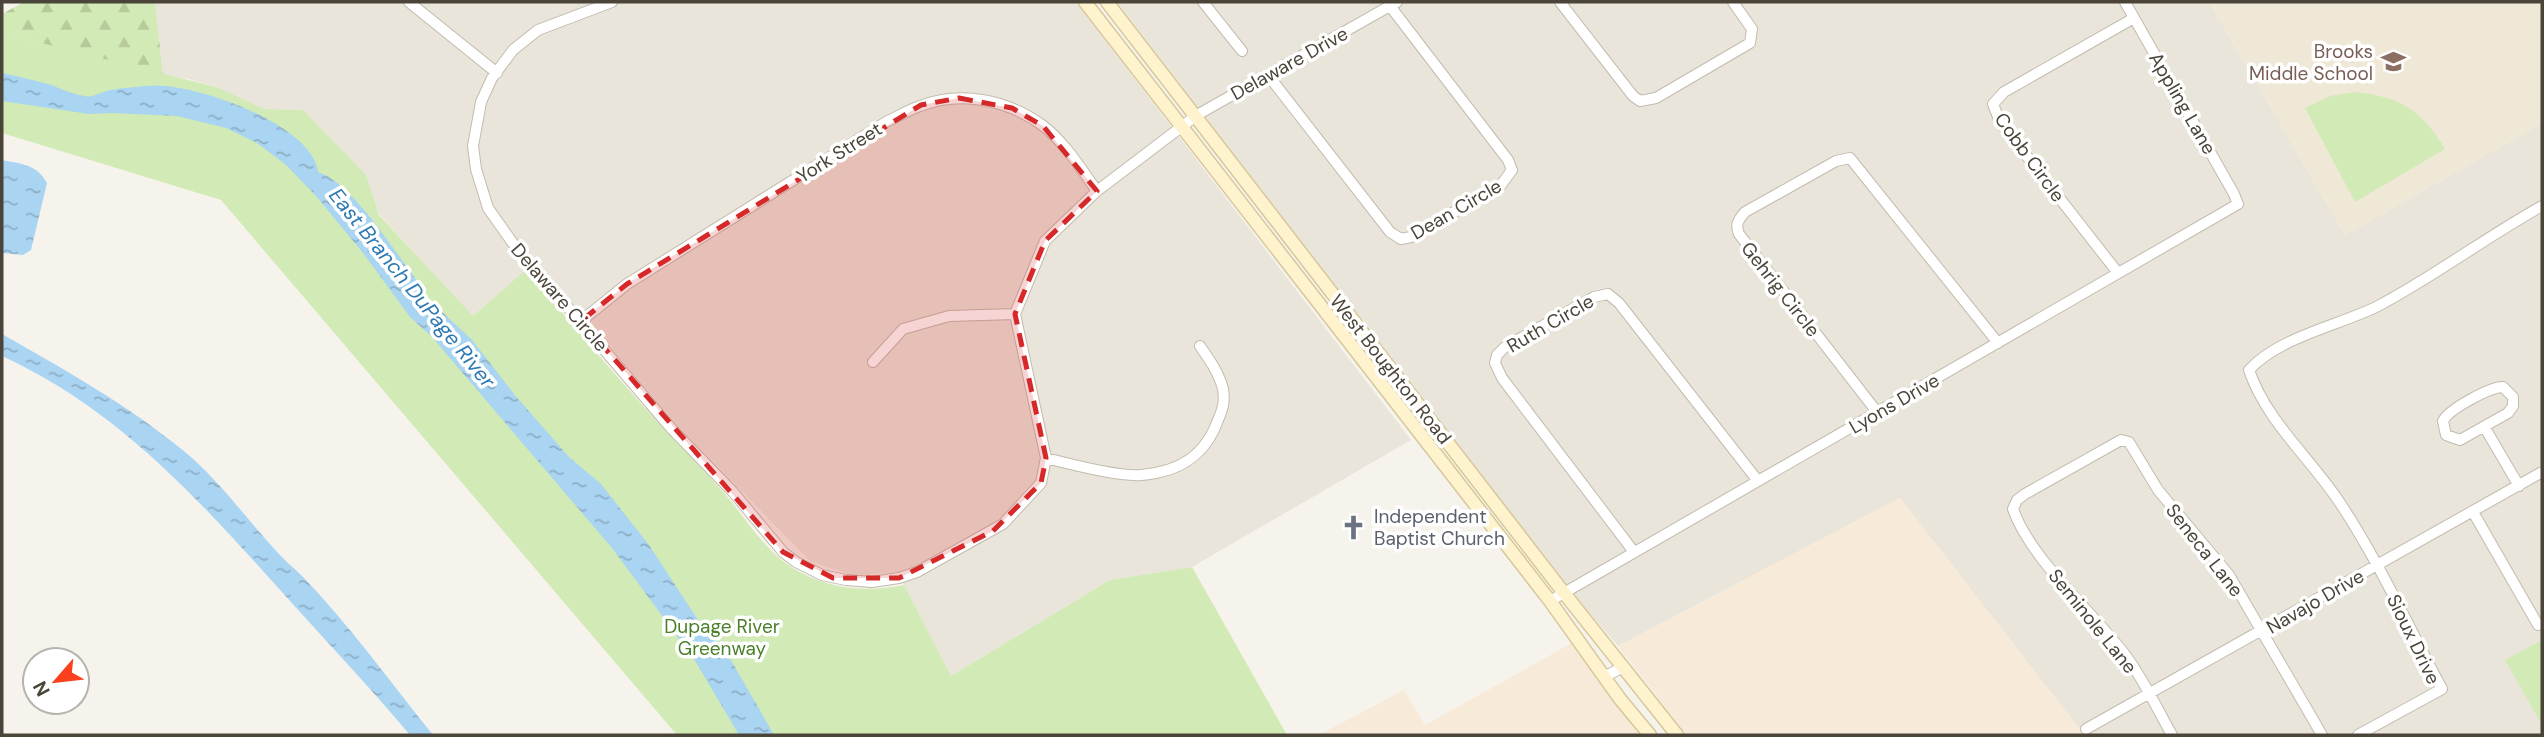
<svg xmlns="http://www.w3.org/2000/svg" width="2544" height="737" font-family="'DM Sans',sans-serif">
<defs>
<pattern id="forest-firs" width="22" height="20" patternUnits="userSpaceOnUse" patternTransform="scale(1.75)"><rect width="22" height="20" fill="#d2eab5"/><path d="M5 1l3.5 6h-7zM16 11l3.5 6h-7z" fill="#b6ca9c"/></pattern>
<pattern id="water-ripples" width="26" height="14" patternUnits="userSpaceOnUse" patternTransform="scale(1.75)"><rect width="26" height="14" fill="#a9d4f2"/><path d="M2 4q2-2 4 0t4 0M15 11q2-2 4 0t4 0" fill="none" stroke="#8caec5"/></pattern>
</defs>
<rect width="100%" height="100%" fill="#f6f3ec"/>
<path fill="#eae5da" d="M155,2H1076L1411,440L1192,567L1110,580L951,676L897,572L866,575L848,574L810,561L680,428L537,262L473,317L379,214L365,175L303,110L264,109L252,106L216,87L189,79L163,75Z
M1117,2H2209L2345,235L2542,123V640L2506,660L2542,725V735H2084L1900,498L1618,646L1575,596Z"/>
<path fill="#f7ead8" d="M1900,498L2084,735H1687L1618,646Z
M1574,642L1643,735H1319L1404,690L1425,725Z"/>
<path fill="#efe8d6" d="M2209,2H2542V123L2345,235Z"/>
<path fill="url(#forest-firs)" d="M24,2H155L163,75L2,33V14Z"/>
<path fill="#d2eab5" d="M2,33L216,87L264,109L303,110L366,175L379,215L473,316L526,270C569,320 611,371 655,419C677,444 702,467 724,493C745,517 763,549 791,567C825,589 865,593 904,585L951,676L1110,580L1192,567L1287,735H677L221,200L2,133Z
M2357,92C2403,98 2421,110 2445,149L2355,202L2305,108L2330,96Z
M2542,640V725L2505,660Z"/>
<path fill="url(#water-ripples)" d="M2,73C16,76 30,79 44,83C57,86 70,94 84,96C92,98 102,92 110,90C121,88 135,87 146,86C189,80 313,124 318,172C351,182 393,249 415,278L421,292L472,340L514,394L569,457L601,484L649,545L700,623L712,633L731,660L774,735H739L694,659L612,548L431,336L410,317L363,253L316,196L286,165L257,143L226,128L177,116L113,113L89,114L2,101Z
M2,160C21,164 37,164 47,183L31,250L23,255L2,253Z
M2,334C65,370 128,405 185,452C220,481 247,520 278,553C285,561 294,568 301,575C349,624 390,682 433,735H410C369,686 325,640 282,592C197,498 119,410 2,356Z"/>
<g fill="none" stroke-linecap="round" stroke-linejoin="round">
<defs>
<path id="minor" d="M409,2L497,73
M612,2L538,30L513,50L492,78L481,102L473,146L476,169L488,208L512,242L671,428L733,492L783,552L796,562L822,575L846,580L872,582L899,578L917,572L1003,524L1041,483L1046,458C1069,464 1119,477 1141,475C1179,472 1205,456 1218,420C1223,409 1225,401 1223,389C1219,373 1209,359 1200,346
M1203,2L1242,51
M1560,2L1633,96L1640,101L1656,98L1750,43L1752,29L1733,2
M1268,75L1390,232L1401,239L1411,237L1501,185L1512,170L1508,160L1390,6
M2118,273L2000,122L1993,104L2004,92L2134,18
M581,321L627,284L886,122C897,117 908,110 920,106C962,90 1007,100 1042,125C1065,142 1081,169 1097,191
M873,362L903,329L949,316L1015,314
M2503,387L2513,397V406L2508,413L2460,440L2446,435L2443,421C2449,409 2490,387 2503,387Z
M1877,412L1739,234C1735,225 1738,220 1745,212L1836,161L1850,158L1998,343
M2485,428L2519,486
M1046,458L1015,314L1045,241L1097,191L1197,115L1397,2
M2473,512L2538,625
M1634,552L1502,378L1495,363L1497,355L1505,347L1594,297L1608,294L1619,303L1758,481
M1550,601L2238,204L2234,194L2125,2
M1604,677L1623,667
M2086,729L2542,472
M2172,735C2157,709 2144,680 2126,656C2094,613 2030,559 2013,509L2017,500L2025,494L2121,440L2129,442L2158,490L2229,575L2322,735
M2358,735L2442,689C2409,628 2380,564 2342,506C2312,459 2267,423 2249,370C2279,337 2338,326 2378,306C2435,276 2486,237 2542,206"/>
<path id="secondary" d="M1085,2L1550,601L1620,699L1650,735
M1107,2L1564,593L1677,735"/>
</defs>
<use href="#minor" stroke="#c2bbae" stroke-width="12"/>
<use href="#secondary" stroke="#d6c79b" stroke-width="15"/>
<use href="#minor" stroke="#fff" stroke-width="10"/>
<use href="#secondary" stroke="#fff3cd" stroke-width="12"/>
</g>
<path fill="#d62828" fill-opacity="0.2" stroke="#d62828" stroke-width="5" stroke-dasharray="14 9" stroke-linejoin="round" d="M959,98L1012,108L1043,126L1097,191L1045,241L1015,314L1046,458L1041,483L993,531L899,578H833L783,552L581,321L627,284L921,105Z"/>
<defs>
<symbol id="school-bare" viewBox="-9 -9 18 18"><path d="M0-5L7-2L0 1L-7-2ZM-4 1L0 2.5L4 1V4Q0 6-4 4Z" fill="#8d6e63" stroke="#fff" stroke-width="2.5" paint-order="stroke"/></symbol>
<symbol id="church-bare" viewBox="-9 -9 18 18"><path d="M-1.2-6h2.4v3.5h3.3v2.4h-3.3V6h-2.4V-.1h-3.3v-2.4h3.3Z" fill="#6b7280" stroke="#fff" stroke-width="2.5" paint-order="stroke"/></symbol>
</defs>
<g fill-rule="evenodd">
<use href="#school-bare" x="2376" y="44" width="35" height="35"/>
<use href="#church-bare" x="1336" y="510" width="35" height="35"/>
</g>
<g text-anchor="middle" stroke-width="7" stroke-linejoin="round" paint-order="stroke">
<g font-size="19" fill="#785e54" stroke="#fff" text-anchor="end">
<text x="2373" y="58">Brooks<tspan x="2373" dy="22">Middle School</tspan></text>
</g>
<g font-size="19" fill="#4b4439" stroke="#fff">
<text transform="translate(1289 63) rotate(-29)" y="7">Delaware Drive</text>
<text transform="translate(2183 103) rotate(60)" y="7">Appling Lane</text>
<text transform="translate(839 152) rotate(-32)" y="7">York Street</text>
<text transform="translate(2030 157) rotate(54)" y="7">Cobb Circle</text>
<text transform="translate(1456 209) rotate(-30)" y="7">Dean Circle</text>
<text transform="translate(1781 289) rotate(52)" y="7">Gehrig Circle</text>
<text transform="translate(560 297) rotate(49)" y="7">Delaware Circle</text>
<text transform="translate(1550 323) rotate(-30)" y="7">Ruth Circle</text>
<text transform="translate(1391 369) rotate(52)" y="7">West Boughton Road</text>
<text transform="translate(1894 403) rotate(-30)" y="7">Lyons Drive</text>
<text transform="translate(2205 550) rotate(52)" y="7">Seneca Lane</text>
<text transform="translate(2315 601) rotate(-30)" y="7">Navajo Drive</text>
<text transform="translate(2093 621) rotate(51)" y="7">Seminole Lane</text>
<text transform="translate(2414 639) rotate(64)" y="7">Sioux Drive</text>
</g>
<g font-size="19" fill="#5b616d" stroke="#fff" text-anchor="start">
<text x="1374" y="523">Independent<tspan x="1374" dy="22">Baptist Church</tspan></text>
</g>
<g font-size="19" fill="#4a7f2a" stroke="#fff">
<text x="722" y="633">Dupage River<tspan x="722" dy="22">Greenway</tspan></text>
</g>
<g font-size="21" font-style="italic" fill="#2e7ab2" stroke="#fff">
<text transform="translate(412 288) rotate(51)" y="7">East Branch DuPage River</text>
</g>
</g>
<rect width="2544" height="737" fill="none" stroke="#4b4439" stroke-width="7"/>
<g transform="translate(56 681) rotate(242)"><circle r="33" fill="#ffffff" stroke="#b7b4b0" stroke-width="2"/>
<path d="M0-5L12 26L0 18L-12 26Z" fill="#fc3f1d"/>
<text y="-10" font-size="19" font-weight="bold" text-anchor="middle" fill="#4b4439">N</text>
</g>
</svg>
